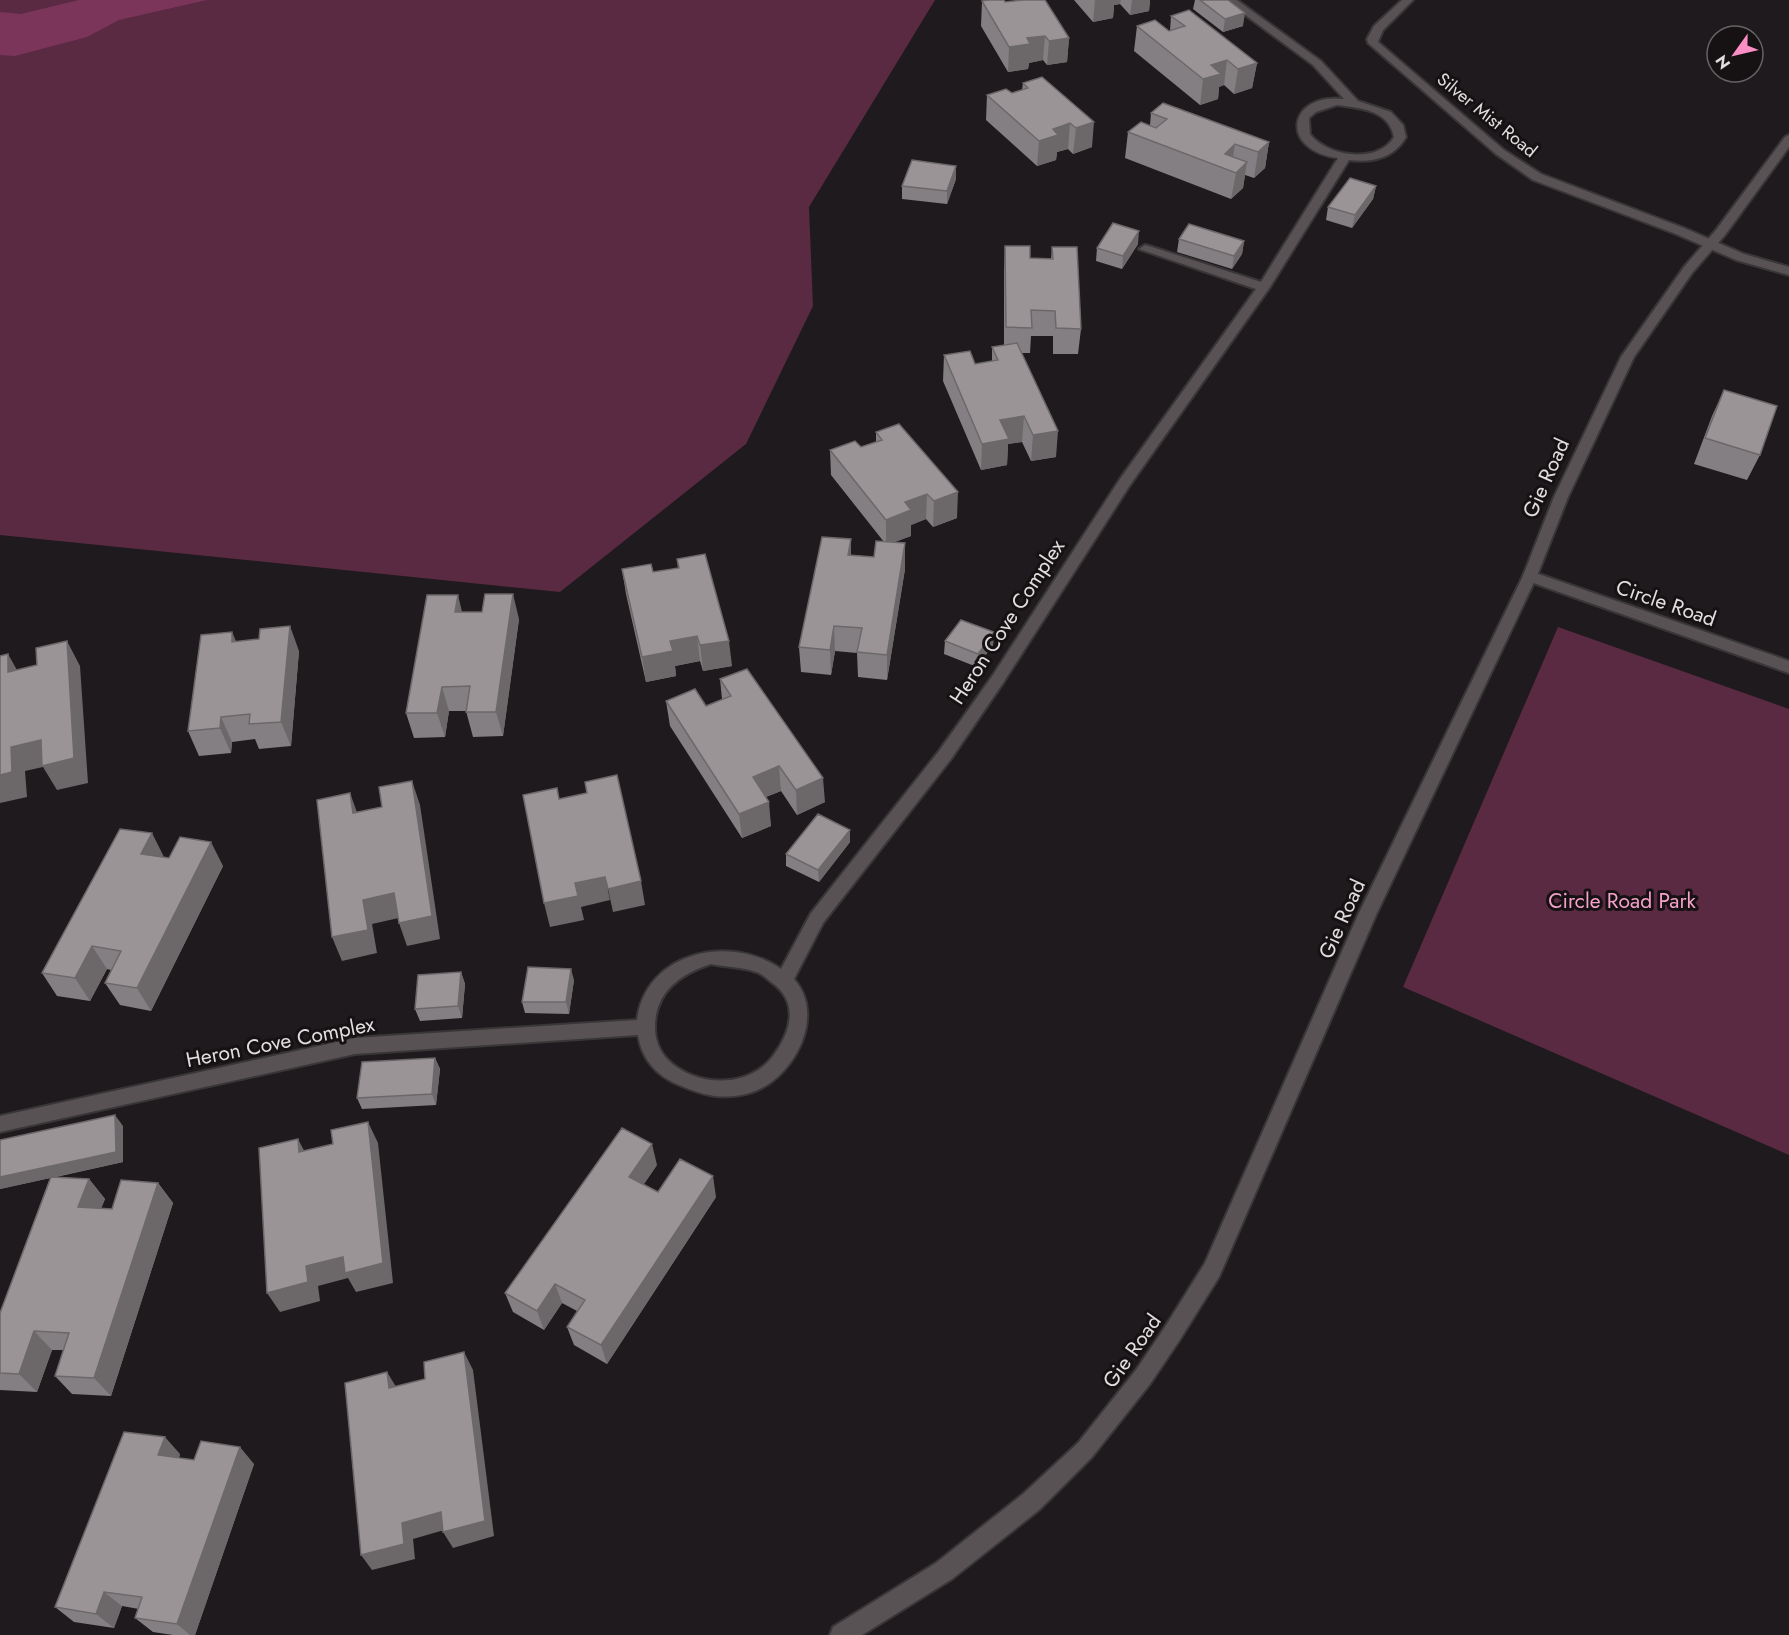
<svg xmlns="http://www.w3.org/2000/svg" width="1789" height="1635" font-family="Jost,sans-serif">
<rect width="100%" height="100%" fill="#1f1a1d"/>
<path fill="#592a42" d="M0,0H935L809,207L813,306L746,444L560,592L0,535Z
M1558,627L1789,709V1155L1403,987Z"/>
<path fill="#7c355a" d="M79,0H207L119,20L87,37L15,56L0,55V12L21,14Z"/>
<g fill="none" stroke-linecap="round" stroke-linejoin="round">
<defs>
<path id="minor" d="M1225,0H1237L1321,61L1358,101L1391,112L1403,125L1406,137C1394,158 1372,163 1349,160L1270,287L1130,485L1003,683L951,759L823,923L794,979C828,1017 791,1084 746,1094C719,1100 703,1095 679,1085C657,1076 642,1060 638,1035L355,1054L0,1132V1116L355,1038L637,1020C646,951 731,934 781,969L811,913L939,751L993,675L1120,479L1256,289L1139,249L1145,245L1149,246L1261,282L1338,158C1278,150 1288,92 1344,99L1313,65ZM1337,105C1360,108 1389,110 1394,137C1379,164 1327,157 1310,134L1309,118L1316,112ZM711,964C725,967 742,967 756,972C761,973 766,978 771,982C800,1002 791,1032 773,1056C749,1089 695,1087 668,1060C659,1051 655,1039 655,1027C655,992 680,974 711,964Z
M1402,0H1413L1383,30L1378,42L1504,150L1541,174L1684,228L1744,254L1789,267V275L1736,260L1676,234L1533,180L1496,154L1368,43L1367,39L1374,26Z
M1530,571L1789,661V673L1525,580L1523,576L1525,572Z"/>
<path id="tertiary" d="M1789,135V147L1725,235L1692,273L1634,357L1568,497L1537,576L1376,915L1219,1277L1179,1341L1150,1384L1092,1457L1039,1510L952,1579L862,1635H830L833,1627L936,1563L1023,1494L1078,1443L1136,1370L1165,1327L1205,1263L1358,915L1523,576L1554,497L1621,357L1684,267L1716,230L1785,137Z"/>
</defs>
<use href="#minor" stroke="#393637" stroke-width="4"/>
<use href="#tertiary" stroke="#393637" stroke-width="4"/>
<use href="#minor" fill="#585254" fill-rule="evenodd"/>
<use href="#tertiary" fill="#585254" fill-rule="evenodd"/>
</g>
<path fill="#847f82" d="M1074,0H1150L1149,11L1130,15L1120,4L1114,5L1113,18L1093,22Z
M1195,0H1228L1243,26L1223,32L1193,9Z
M982,1L1005,2L1069,38L1067,62L1047,65L1043,60L1029,63L1028,69L1008,72L981,26Z
M1171,16L1257,63L1252,88L1234,94L1224,85L1219,87L1218,99L1200,105L1134,51L1137,26L1170,31Z
M1042,77L1092,147L1073,154L1068,149L1057,152L1056,160L1037,166L986,120L987,95L1012,93L1022,90L1023,83Z
M1151,113L1269,142L1265,168L1254,178L1245,175L1243,188L1231,199L1125,158L1128,132L1150,125Z
M956,166V179L947,204L902,199V186Z
M1376,186L1373,199L1352,228L1326,220L1328,207Z
M1179,239L1244,241L1242,254L1232,269L1177,252Z
M1138,244L1122,269L1096,261L1097,248Z
M1005,246L1030,258L1051,259L1052,247L1081,329L1078,354H1053V336H1031L1030,353H1021L1056,457L1031,461L1022,442L1008,444L1007,465L981,470L943,381L944,355L975,364L992,361V347L1004,345V271Z
M1724,390L1760,455L1747,480L1694,464L1712,416Z
M876,432L957,518L933,527L926,519L911,525V536L892,543L905,569L887,680L858,677L857,653L835,651L831,675L801,672L799,647L851,539V555L874,557L884,542L831,475L830,450L861,447L876,442Z
M677,559L732,666L703,671L700,661L675,666L676,676L646,682L626,594L622,569L653,572L678,568Z
M462,612L519,619L503,736L473,737L466,711H449L445,737L414,738L406,713Z
M994,632L993,645L977,667L944,654L945,641Z
M236,641L299,651L291,746L259,749L255,739L232,742L231,753L199,756L188,731Z
M720,679L825,802L797,815L781,791L766,797L771,826L742,838L670,726L666,701L706,706L722,699Z
M850,842L819,882L786,866V854Z
M164,858L223,866L151,1011L120,1005L105,983L111,970L107,969L90,1001L57,996L42,973Z
M461,972L465,984L462,1018L420,1021L415,1009Z
M574,980L569,1014L525,1013L522,1002Z
M435,1058L440,1069L436,1105L362,1109L357,1098Z
M123,1126V1162L56,1177L89,1179L105,1199L101,1208L112,1209L158,1183L173,1203L111,1396L72,1394L55,1376L63,1350H52L37,1392L0,1390V1313L50,1178L0,1189V1140Z
M657,1165L644,1184L658,1192L716,1197L607,1364L574,1345L567,1327L577,1311L562,1303L544,1330L513,1312L505,1293Z
M180,1454L179,1458L194,1460L254,1464L195,1635H173L153,1632L135,1618L139,1609L122,1606L114,1628L74,1622L55,1607Z"/>
<path fill="#6c686a" d="M1095,0H1121L1120,4L1114,5L1113,18L1093,22Z
M1132,0H1150L1149,11L1130,15Z
M1245,13L1243,26L1223,32L1225,19Z
M1045,36L1043,60L1029,63L1028,69L1008,72L1009,47L1027,38Z
M1069,38L1067,62L1047,65L1049,41Z
M1227,60L1224,85L1219,87L1218,99L1200,105L1203,79L1211,65Z
M1257,63L1252,88L1234,94L1238,69Z
M1094,122L1092,147L1073,154L1076,128Z
M1070,123L1068,149L1057,152L1056,160L1037,166L1039,141L1053,129Z
M1269,142L1265,168L1254,178L1258,152Z
M1235,144L1231,170L1225,154Z
M1247,162L1243,188L1231,199L1236,173Z
M956,166V179L947,204V191Z
M1376,186L1373,199L1352,228L1355,215Z
M1139,231L1138,244L1122,269L1123,256Z
M1244,241L1242,254L1232,269L1234,256Z
M1024,416L1022,442L1008,444L1007,465L981,470L982,444L1000,420Z
M1058,431L1056,457L1031,461L1033,435Z
M958,492L957,518L933,527L934,501Z
M927,494L926,519L911,525V536L886,545V520L905,502Z
M851,539V564L848,555Z
M905,543V569L887,680V655Z
M513,594L519,619L503,736L496,712Z
M458,595L464,620L455,612Z
M290,626L299,651L291,746L281,722Z
M834,626L835,651L831,675L830,650Z
M232,632L243,657L232,642Z
M994,632L993,645L977,667L978,654Z
M697,636L700,661L675,666L676,676L646,682L642,657L670,641Z
M67,641L80,666L88,783L57,790L43,767L25,771L27,797L0,803V775L11,747Z
M729,641L732,666L703,671L700,645Z
M8,654L22,679L8,672Z
M442,687L449,711L445,737L437,713Z
M221,717L232,742L231,753L220,728Z
M779,766L781,791L755,801L753,777Z
M823,778L825,802L797,815L796,790Z
M412,781L420,805L440,939L407,946L399,923Z
M350,793L359,818L353,813Z
M769,802L771,826L742,838L739,814Z
M850,830V842L819,882L818,870Z
M152,833L164,857L141,854Z
M211,842L223,866L151,1011L137,988Z
M605,877L610,900L581,907L584,920L550,927L544,903L575,883Z
M641,881L645,905L613,912L608,889Z
M394,893L403,917L372,924L377,953L342,961L332,937L363,900Z
M92,946L107,969L90,1001L75,978Z
M571,969L574,980L569,1014L566,1002Z
M461,972L465,984L462,1018L458,1006Z
M435,1058L440,1069L436,1105L432,1094Z
M115,1115L123,1126V1162L0,1189V1177Z
M368,1122L378,1143L393,1283L356,1292L348,1278L318,1286L320,1301L280,1312L267,1293Z
M298,1139L309,1160L299,1152Z
M652,1144L657,1165L634,1198L629,1177Z
M713,1176L716,1197L607,1364L601,1345Z
M89,1179L105,1199L94,1227L78,1207Z
M158,1183L173,1203L111,1396L94,1378Z
M555,1284L562,1303L544,1330L537,1311Z
M34,1331L52,1350L37,1392L19,1374Z
M464,1352L473,1370L494,1536L453,1548L443,1532Z
M387,1372L398,1390L389,1388Z
M165,1437L180,1454L174,1472L158,1455Z
M240,1447L254,1464L195,1635H190L177,1624Z
M441,1512L451,1528L413,1539L415,1559L372,1570L361,1555L402,1523Z
M104,1592L122,1606L114,1628L96,1614Z"/>
<path fill="#9a9497" stroke="#6c686a" stroke-width="1.5" d="M989,0H1004L1005,2L1023,0H1045L1069,38L1049,41L1045,36L1027,38L1030,44L1009,47L982,1Z
M1200,0H1228L1245,13L1225,19Z
M1189,10L1257,63L1238,69L1227,60L1211,65L1221,74L1203,79L1137,26L1155,20L1169,31L1185,26L1171,16Z
M1042,77L1094,122L1076,128L1070,123L1053,129L1058,135L1039,141L987,95L1006,89L1012,93L1028,88L1023,83Z
M1163,103L1269,142L1258,152L1235,144L1225,154L1247,162L1236,173L1128,132L1141,122L1156,128L1167,119L1151,113Z
M912,160L956,166L947,191L902,186Z
M1350,178L1376,186L1355,215L1328,207Z
M1113,223L1139,231L1123,256L1097,248Z
M1189,224L1244,241L1234,256L1179,239Z
M1005,246H1030V258L1053,259L1052,247H1077L1081,329L1056,328L1055,311L1031,310L1032,328L1006,327Z
M1017,343L1058,431L1033,435L1024,416L1000,420L1009,439L982,444L944,355L970,351L975,364L998,360L992,347Z
M1724,390L1777,406L1760,455L1705,438Z
M899,424L958,492L934,501L927,494L905,502L911,510L886,520L830,450L855,441L861,447L882,440L876,432Z
M822,537L851,539L848,555L874,557L876,541L905,543L887,655L857,652L862,628L834,626L830,650L799,647Z
M705,554L729,641L700,645L697,636L670,641L673,651L642,657L622,569L651,564L653,572L679,568L677,559Z
M485,594H513L496,712H466L470,686L442,687L437,713H406L427,595H458L455,612H482Z
M961,620L994,632L978,654L945,641Z
M290,626L281,722L249,724L250,714L221,717L220,728L188,731L201,635L232,632V642L259,639L260,629Z
M67,641L74,758L42,766L41,740L11,747L12,772L0,775V656L8,654V672L37,665L36,648Z
M747,669L823,778L796,790L779,766L753,777L769,802L739,814L666,701L695,689L706,706L731,696L720,679Z
M617,775L641,881L608,889L605,877L575,883L578,896L544,903L523,795L557,788L559,799L587,793L585,782Z
M412,781L432,916L399,923L394,893L363,900L368,930L332,937L317,800L350,793L353,813L382,807L379,787Z
M818,814L850,830L818,870L786,854Z
M120,829L152,833L141,854L169,858L180,837L211,842L137,988L105,983L121,951L92,946L75,978L42,973Z
M528,967L571,969L566,1002H522Z
M461,972L458,1006L415,1009L418,975Z
M435,1058L432,1094L357,1098L362,1062Z
M115,1115L116,1152L0,1177V1140Z
M368,1122L383,1263L345,1273L343,1257L306,1266L308,1282L267,1293L259,1148L298,1139L299,1152L333,1144L331,1130Z
M622,1128L652,1144L629,1177L658,1192L680,1159L713,1176L601,1345L567,1327L585,1300L555,1284L537,1311L505,1293Z
M51,1177L89,1179L78,1207L112,1209L121,1180L158,1183L94,1378L55,1376L69,1333L34,1331L19,1374L0,1373V1313Z
M464,1352L485,1521L443,1532L441,1512L402,1523L404,1544L361,1555L345,1383L387,1372L389,1388L425,1379L424,1362Z
M124,1432L165,1437L158,1455L194,1460L201,1441L240,1447L177,1624L135,1618L142,1597L104,1592L96,1614L55,1607Z"/>
<g text-anchor="middle" stroke-width="6" stroke-linejoin="round" paint-order="stroke">
<g font-size="18" fill="#e1dedf" stroke="#161113">
<text transform="translate(1487 115) rotate(39)" y="6">Silver Mist Road</text>
</g>
<g font-size="21" fill="#e1dedf" stroke="#161113">
<text transform="translate(1546 478) rotate(-66)" y="7">Gie Road</text>
<text transform="translate(1666 603) rotate(19)" y="7">Circle Road</text>
<text transform="translate(1007 622) rotate(-57)" y="7">Heron Cove Complex</text>
<text transform="translate(1342 919) rotate(-66)" y="7">Gie Road</text>
<text transform="translate(280 1042) rotate(-11)" y="7">Heron Cove Complex</text>
<text transform="translate(1132 1351) rotate(-55)" y="7">Gie Road</text>
</g>
<g font-size="21" fill="#f6a1ca" stroke="#161113">
<text x="1622" y="908">Circle Road Park</text>
</g>
</g>
<g transform="translate(1735 54) rotate(236)"><circle r="28" fill="#161113" stroke="#676365" stroke-width="1.5"/>
<path d="M0-4.5L10 22L0 15L-10 22Z" fill="#fb8fc5"/>
<text y="-9" font-size="16" font-weight="bold" text-anchor="middle" fill="#e1dedf">N</text>
</g>
</svg>
